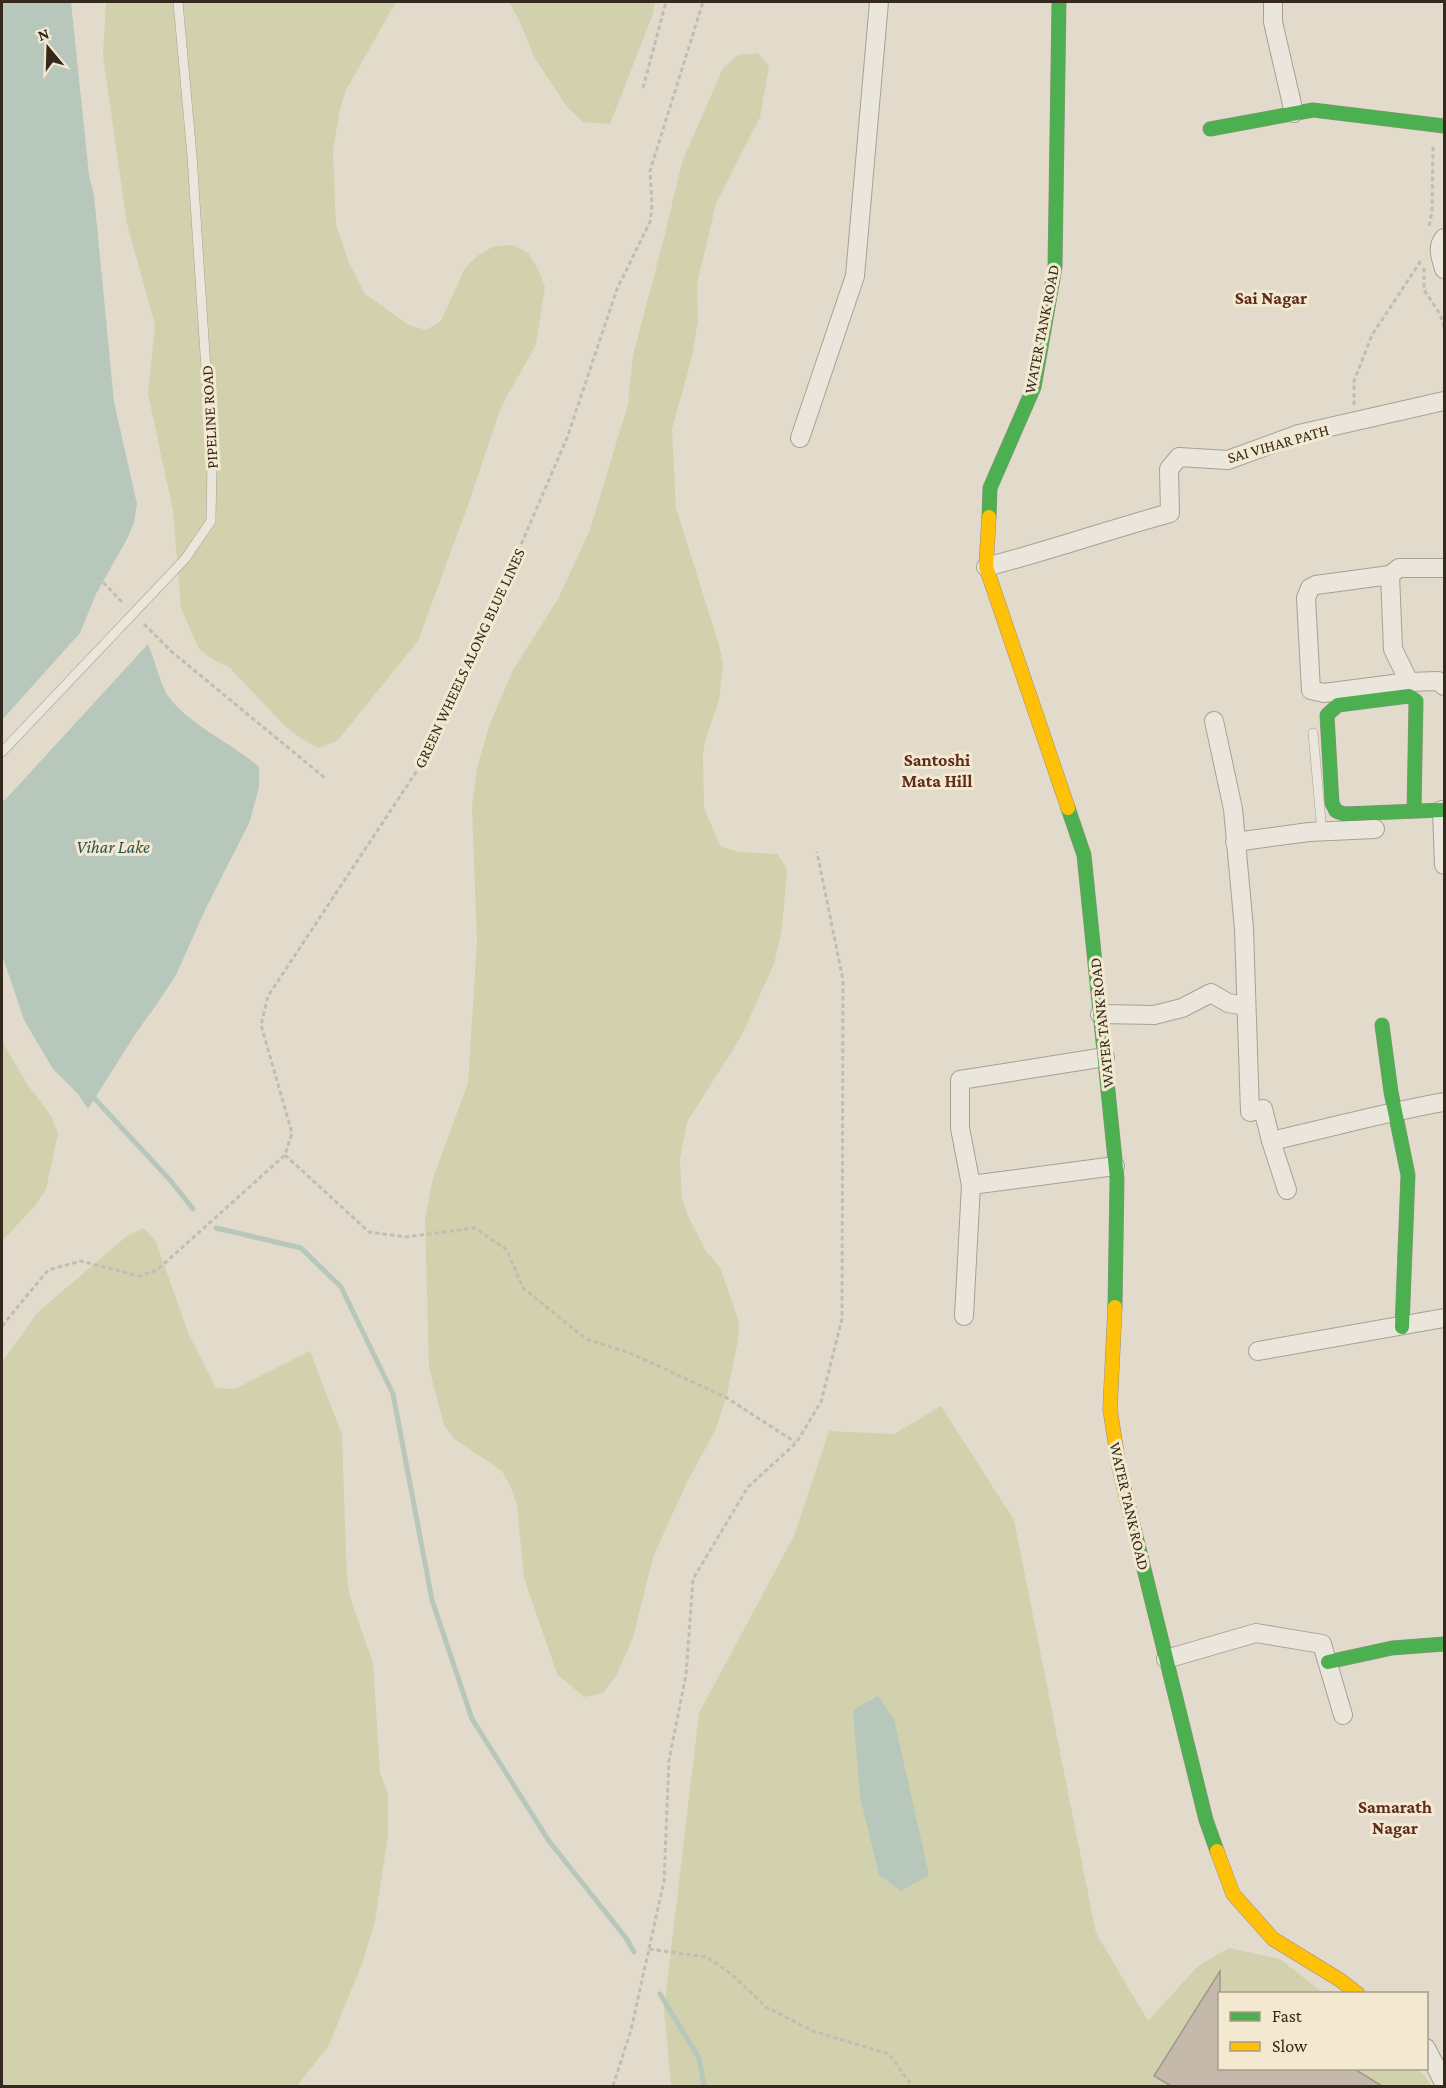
<svg xmlns="http://www.w3.org/2000/svg" width="1446" height="2088" font-family="'Crimson Pro',serif">
<rect width="100%" height="100%" fill="#e2dbcb"/>
<path fill="#d1d1ae" d="M106,2H396L346,90L340,109L333,151L336,225L349,263L365,294L409,325L426,330L441,321L465,268L477,256L494,246L513,245L528,253L538,269L545,287L536,345L501,407L467,508L418,641L338,740L319,748L302,739L285,726L230,668L214,660L199,649L181,608L173,511L148,394L155,325L127,224L103,55Z
M509,2H655L653,14L610,124L583,122L567,107L534,57L520,22Z
M758,53L769,67L760,117L716,204L697,284L698,321L692,357L672,429L676,508L719,645L723,664L719,701L707,734L703,753L704,808L721,847L739,852L778,854L787,870L782,928L774,964L741,1037L687,1122L680,1159L682,1199L688,1216L706,1251L720,1267L739,1322L738,1340L727,1395L715,1431L688,1480L653,1557L633,1638L616,1676L603,1693L584,1697L557,1674L524,1578L517,1506L511,1488L502,1471L454,1439L444,1425L429,1368L425,1219L433,1178L468,1083L477,943L472,807L477,768L489,726L513,670L558,599L590,530L628,404L633,355L664,238L682,162L723,68L738,55Z
M2,1041L27,1084L51,1116L58,1133L46,1189L36,1205L2,1241Z
M144,1228L156,1242L189,1335L216,1388L235,1389L310,1351L342,1435L347,1579L351,1600L373,1663L380,1773L388,1794V1835L375,1921L363,1961L329,2045L297,2086H2V1362L38,1312L127,1236Z
M941,1406L1014,1520L1096,1933L1148,2021L1198,1966L1229,1948L1280,1959L1323,1993L1220,1994V2068L1416,2069L1426,2077L1431,2086H671L664,2009L699,1713L794,1536L829,1431L894,1434Z"/>
<path fill="#b7c7bc" d="M2,2H71L89,175L94,195L114,402L137,504L134,523L127,539L96,594L80,633L2,720Z
M148,644C154,658 161,685 168,696C189,725 232,743 259,767V787L250,821L206,908L176,975L157,1004L136,1033L88,1109L78,1094L53,1069L24,1020L2,955V801L5,800Z
M878,1696L894,1719L929,1875L901,1891L879,1875L860,1796L853,1710Z"/>
<g fill="none" stroke-linecap="round" stroke-linejoin="round">
<path stroke="#b7c7bc" stroke-width="5" d="M93,1094L95,1099L170,1180L193,1209
M216,1228L301,1248L341,1287L393,1394L432,1600L472,1719L549,1841L626,1938L634,1952
M660,1994L699,2058L704,2086"/>
</g>
<path fill="#c5b9ac" stroke="#a2978a" stroke-width="1.5" d="M1220,1971V2068H1353L1382,2086H1171L1154,2076Z"/>
<g fill="none" stroke-linecap="round" stroke-linejoin="round">
<defs>
<path id="lane" d="M1313,733L1322,832
M2,752L185,559L211,521L212,461L192,156L178,2"/>
<path id="street" d="M1273,2V22L1294,113
M1444,238C1436,248 1441,257 1444,269
M800,438L855,276L879,2
M986,567C1048,551 1108,530 1170,513L1169,469L1179,457L1228,460L1299,434L1444,401
M1444,568H1399L1390,575L1316,585L1310,588L1306,598L1311,690L1324,693L1409,682L1438,681L1444,686
M1390,575L1393,649L1409,682
M1214,721L1233,809L1244,929L1250,1112L1263,1109L1271,1141L1287,1190
M1444,810H1442L1444,865
M1235,842L1309,832L1375,829
M1100,1014L1154,1015L1182,1008L1211,993L1228,1003L1246,1006
M1271,1141C1329,1128 1386,1112 1444,1102
M971,1185L1115,1166
M964,1316L971,1185L960,1128V1080L1105,1057
M1258,1351L1444,1318
M1166,1659L1256,1633L1322,1644L1343,1715
M1426,2048L1444,2083"/>
<path id="fast" d="M1210,129L1313,110L1444,126
M989,517L990,488L1034,387L1055,267L1059,2
M1068,808L1084,855L1117,1179L1115,1307
M1414,811L1416,701L1409,696L1338,705L1327,715L1332,803L1336,811L1344,814L1442,810
M1382,1025L1391,1092L1408,1175L1402,1327
M1126,1496L1206,1820L1217,1851
M1328,1662L1392,1648L1444,1644"/>
<path id="slow" d="M989,517L986,567L1068,808
M1115,1307L1110,1409L1119,1467L1126,1496
M1217,1851L1233,1894L1273,1939L1340,1980L1358,1994"/>
</defs>
<use href="#lane" stroke="#a7a095" stroke-width="10"/>
<use href="#street" stroke="#a7a095" stroke-width="20"/>
<use href="#fast" stroke="#978f84" stroke-width="15"/>
<use href="#slow" stroke="#978f84" stroke-width="15"/>
<path stroke="#c3bcb3" stroke-width="3" stroke-dasharray="4.5 3" stroke-linecap="butt" d="M643,88L666,2
M1429,226L1432,212L1433,146
M1424,268V290L1440,314L1444,327
M1354,405V381L1372,335L1422,259
M98,577L122,602
M144,624L172,652L325,778
M285,1155L369,1232L406,1237L475,1228L507,1250L523,1288L586,1339L630,1353L727,1398L795,1442
M2,1326L48,1270L81,1261L139,1276L157,1270L285,1155L292,1133L261,1025L268,996L424,760L472,658L567,438L617,289L650,222L652,205L650,171L703,2
M649,1949L707,1957L730,1973L766,2007L813,2031L889,2054L912,2086
M613,2086L631,2030L664,1881L669,1760L686,1675L693,1579L748,1487L796,1443L821,1402L842,1319L843,980L817,852"/>
<use href="#lane" stroke="#eae6dc" stroke-width="9"/>
<use href="#street" stroke="#eae6dc" stroke-width="18"/>
<use href="#fast" stroke="#4caf50" stroke-width="14"/>
<use href="#slow" stroke="#ffc107" stroke-width="14"/>
</g>
<g text-anchor="middle" stroke-width="6" stroke-linejoin="round" paint-order="stroke">
<g font-size="16" fill="#35281d" stroke="#f3e9d0">
<text transform="translate(1041 329) rotate(-79)" y="6">WATER TANK ROAD</text>
<text transform="translate(209 417) rotate(-93)" y="6">PIPELINE ROAD</text>
<text transform="translate(1278 443) rotate(-16)" y="6">SAI VIHAR PATH</text>
<text transform="translate(469 658) rotate(-65)" y="6">GREEN WHEELS ALONG BLUE LINES</text>
<text transform="translate(1101 1023) rotate(-96)" y="6">WATER TANK ROAD</text>
<text transform="translate(1130 1506) rotate(77)" y="6">WATER TANK ROAD</text>
</g>
<g font-size="18" font-weight="bold" fill="#5f2c1e" stroke="#f3e9d0">
<text x="1271" y="304">Sai Nagar</text>
<text x="937" y="766">Santoshi<tspan x="937" dy="21">Mata Hill</tspan></text>
<text x="1395" y="1813">Samarath<tspan x="1395" dy="21">Nagar</tspan></text>
</g>
<g font-size="18" font-style="italic" fill="#2d5451" stroke="#f3e9d0">
<text x="113" y="853">Vihar Lake</text>
</g>
</g>
<rect width="1446" height="2088" fill="none" stroke="#35281d" stroke-width="6"/>
<rect x="1218" y="1992" width="210" height="78" fill="#f3e9d0" stroke="#a79c88" stroke-width="1.5"/>
<rect x="1230" y="2012" width="30" height="9" fill="#4caf50" stroke="#a79c88" stroke-width="1.5"/>
<text x="1272" y="2022" font-size="18" fill="#35281d">Fast</text>
<rect x="1230" y="2042" width="30" height="9" fill="#ffc107" stroke="#a79c88" stroke-width="1.5"/>
<text x="1272" y="2052" font-size="18" fill="#35281d">Slow</text>
<g transform="translate(48 48) rotate(341)" stroke="#f3e9d0" stroke-width="4.5" paint-order="stroke">
<path d="M0-4.5L10 22L0 15L-10 22Z" fill="#35281d"/>
<text y="-9" font-size="16" font-weight="bold" text-anchor="middle" fill="#35281d">N</text>
</g>
</svg>
